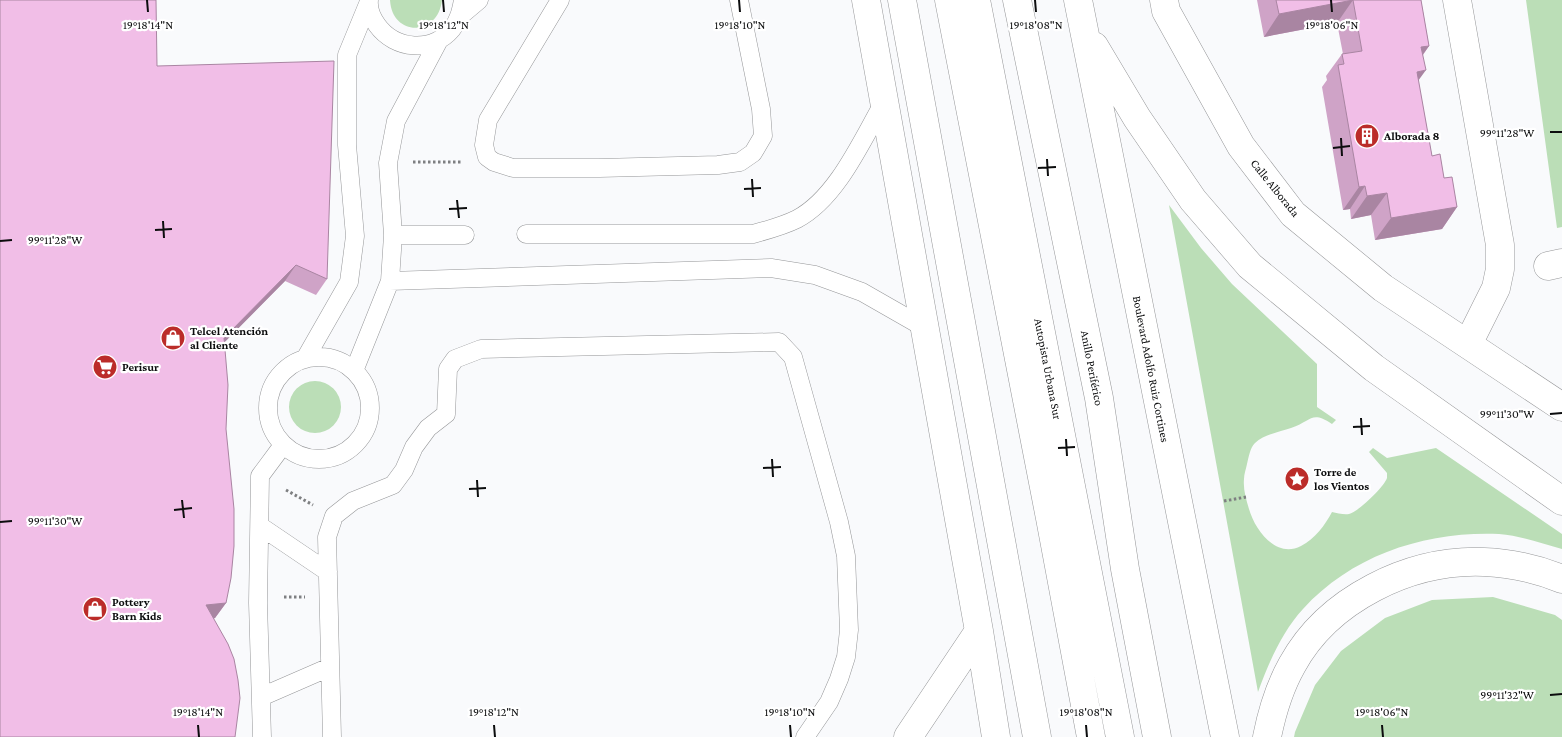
<svg xmlns="http://www.w3.org/2000/svg" width="1562" height="737" font-family="'Crimson Pro',serif">
<rect width="100%" height="100%" fill="#f9fafc"/>
<path fill="#bbdeb7" d="M390,0H442C438,37 392,37 390,0Z
M1526,0H1562V227L1557,228Z
M1169,205L1201,248L1232,284L1317,364V407L1336,420L1332,424C1311,410 1312,421 1291,428C1280,432 1264,434 1255,443C1250,448 1249,456 1247,464C1246,469 1244,474 1244,479C1243,489 1246,499 1249,509C1255,530 1276,559 1301,546C1315,539 1325,525 1332,512C1337,513 1344,515 1349,514C1358,512 1384,487 1387,478V473L1369,452L1373,448L1387,458L1436,448L1562,534V549C1541,543 1521,536 1499,534C1427,531 1353,554 1303,609C1282,632 1269,662 1258,692Z
M289 407a26 26 0 1 1 52 0a26 26 0 1 1-52 0Z
M1493,597L1555,615L1562,620V737H1294L1295,732L1315,685L1341,651L1385,618L1432,600Z"/>
<g fill="none" stroke-linecap="round" stroke-linejoin="round">
<defs>
<path id="service" d="M369,0C368,9 372,18 377,25C395,50 432,53 452,29C459,20 461,11 463,0
M560,0L488,120L484,145L487,157L494,162L513,168H599L718,165L740,162L753,153L763,136L761,109L739,0
M460,16L479,0
M526,234H753C768,230 783,226 797,219C837,198 862,140 884,102
M393,235H465
M390,281L771,268L815,275L862,292L925,328
M268 408a51 51 0 1 1 102 0a51 51 0 1 1-102 0Z
M305,359L349,282L355,236L347,145V55L368,4
M354,371L390,281L393,235L388,163L396,121L439,40
M260,526L328,572
M261,697L330,667
M262,737L258,603L260,476L283,445
M332,737L327,537L334,516L353,501L393,485L404,470L414,447L428,428L446,414L448,369L455,359L481,349L779,342L793,357L839,522L846,556L849,630L846,657L839,679L829,702L805,737"/>
<path id="minor" d="M1164,0L1166,11L1241,146L1293,214L1383,288L1562,407
M1457,0L1500,245V269L1496,288L1468,344
M1548,266L1562,263"/>
<path id="secondary" d="M866,0L979,631L996,737
M1078,0L1225,737
M1094,46L1137,118L1193,200L1250,266L1374,368L1562,501
M908,737L979,631
M1267,737C1272,712 1279,688 1292,665C1328,599 1410,559 1484,562C1511,563 1537,569 1562,579"/>
<path id="motorway" d="M902,0L1037,737
M949,0L1050,518L1091,737
M976,0L1120,737
M1017,0L1099,398L1125,569L1157,737"/>
</defs>
<use href="#service" stroke="#959698" stroke-width="19"/>
<use href="#minor" stroke="#959698" stroke-width="29"/>
<use href="#secondary" stroke="#959698" stroke-width="29"/>
<use href="#motorway" stroke="#959698" stroke-width="29"/>
<path stroke="#7e7f81" stroke-width="3" stroke-dasharray="2.5 2.5" stroke-linecap="butt" d="M413,162H462
M286,490L313,505
M1224,501L1246,497
M284,597H305"/>
<use href="#service" stroke="#fff" stroke-width="18"/>
<use href="#minor" stroke="#fff" stroke-width="28"/>
<use href="#secondary" stroke="#fff" stroke-width="28"/>
<use href="#motorway" stroke="#fff" stroke-width="28"/>
</g>
<path fill="#cfa3c7" d="M1257,0H1421L1429,46L1423,55L1418,80L1432,156L1444,178L1457,207L1442,229L1375,240L1371,215L1351,219L1350,209L1343,210L1322,87L1327,80L1326,76L1342,54H1343L1337,23L1264,37Z
M157,66L327,279L316,295L285,281L224,342L226,429V603L215,618L0,737Z"/>
<path fill="#a985a2" d="M1353,0L1337,23L1264,37L1279,14Z
M1429,46L1413,68L1421,47Z
M1426,70L1410,92L1417,72Z
M1365,186L1350,209L1343,210L1359,187Z
M1387,193L1371,215L1351,219L1367,196Z
M1457,207L1442,229L1375,240L1391,218Z
M296,265L285,281L213,354L224,338Z
M226,603L215,618L195,621L206,605Z"/>
<path fill="#f1bee7" stroke="#a985a2" d="M0,0H156L157,66L334,61L327,279L296,265L224,338L228,385L226,429L234,509V546L231,578L226,603L206,605L228,644L234,659L238,680L240,698L235,737H0Z
M1276,0H1421L1429,46L1421,47L1426,70L1417,72L1432,156L1440,154L1444,178L1452,177L1457,207L1391,218L1387,193L1367,196L1365,186L1359,187L1338,65L1344,64L1342,54L1362,51L1353,0L1279,14Z"/>
<path fill="none" stroke="#0c0d0e" stroke-width="2" d="M147,0L148,12M443,0L444,12M739,0L740,12M1035,0L1036,12M1331,0L1332,12M1550,132H1562M1341,138L1342,156M1333,148L1350,146M1047,159L1048,176M1038,168L1056,167M752,179L753,197M744,189L761,188M457,200L459,218M449,209L467,208M163,221L164,238M155,230L172,229M0,241L12,240M1550,414L1562,413M1361,418L1362,435M1353,427L1370,426M1066,439L1067,456M1058,448L1075,447M772,459L773,477M763,468L781,467M477,480L478,497M469,489L486,488M182,500L184,518M174,510L192,508M0,522L12,521M1550,695L1562,694M198,725L199,737M494,725L495,737M790,725L791,737M1086,725L1087,737M1382,725L1383,737"/>
<defs>
<symbol id="building-disc" viewBox="-11 -11 22 22"><circle r="9.5" fill="#bb2c29" stroke="#fff"/><path d="M-4-6H4V6H1V3H-1V6H-4ZM-2.5-4.3h1.7v1.8h-1.7ZM.8-4.3h1.7v1.8H.8ZM-2.5-1h1.7V.8h-1.7ZM.8-1h1.7V.8H.8Z" fill="#fff"/></symbol>
<symbol id="shop-disc" viewBox="-11 -11 22 22"><circle r="9.5" fill="#bb2c29" stroke="#fff"/><path d="M-5-2.5h2.3a2.7 3.5 0 0 1 5.4 0H5L5.5 6h-11ZM-1.5-2.5h3a1.5 2.3 0 0 0-3 0Z" fill="#fff"/></symbol>
<symbol id="supermarket-disc" viewBox="-11 -11 22 22"><circle r="9.5" fill="#bb2c29" stroke="#fff"/><path d="M-6-5.5h2.5l.6 2H6L4.5 2H-2.5L-4.4-4H-6ZM-1.5 3.2a1.3 1.3 0 1 0 .1 0ZM3 3.2a1.3 1.3 0 1 0 .1 0Z" fill="#fff"/></symbol>
<symbol id="sight-disc" viewBox="-11 -11 22 22"><circle r="9.5" fill="#bb2c29" stroke="#fff"/><path d="M0-6L1.8-2.2L6-1.7L2.9 1.2L3.7 5.4L0 3.3L-3.7 5.4L-2.9 1.2L-6-1.7L-1.8-2.2Z" fill="#fff"/></symbol>
</defs>
<g fill-rule="evenodd">
<use href="#building-disc" x="1353" y="122" width="28" height="28"/>
<use href="#shop-disc" x="159" y="324" width="28" height="28"/>
<use href="#supermarket-disc" x="91" y="353" width="28" height="28"/>
<use href="#sight-disc" x="1283" y="465" width="28" height="28"/>
<use href="#shop-disc" x="81" y="595" width="28" height="28"/>
</g>
<g text-anchor="middle" stroke-width="4.5" stroke-linejoin="round" paint-order="stroke">
<g font-size="12" font-weight="bold" fill="#0c0d0e" stroke="#fff" text-anchor="start">
<text x="1384" y="140">Alborada 8</text>
<text x="190" y="335">Telcel Atención<tspan x="190" dy="14">al Cliente</tspan></text>
<text x="122" y="371">Perisur</text>
<text x="1314" y="476">Torre de<tspan x="1314" dy="14">los Vientos</tspan></text>
<text x="112" y="606">Pottery<tspan x="112" dy="14">Barn Kids</tspan></text>
</g>
<g font-size="12" fill="#0c0d0e" stroke="#fff">
<text transform="translate(1275 188) rotate(51)" y="4">Calle Alborada</text>
<text transform="translate(1092 368) rotate(79)" y="4">Anillo Periférico</text>
<text transform="translate(1048 369) rotate(79)" y="4">Autopista Urbana Sur</text>
<text transform="translate(1151 369) rotate(79)" y="4">Boulevard Adolfo Ruiz Cortines</text>
</g>
</g>
<g font-size="12" text-anchor="middle" fill="#0c0d0e" stroke="#fff" stroke-width="4.5" stroke-linejoin="round" paint-order="stroke">
<text x="148" y="29">19°18'14"N</text>
<text x="444" y="29">19°18'12"N</text>
<text x="740" y="29">19°18'10"N</text>
<text x="1036" y="29">19°18'08"N</text>
<text x="1332" y="29">19°18'06"N</text>
<text x="1507" y="137">99°11'28"W</text>
<text x="55" y="244">99°11'28"W</text>
<text x="1507" y="418">99°11'30"W</text>
<text x="55" y="525">99°11'30"W</text>
<text x="1507" y="699">99°11'32"W</text>
<text x="198" y="716">19°18'14"N</text>
<text x="494" y="716">19°18'12"N</text>
<text x="790" y="716">19°18'10"N</text>
<text x="1086" y="716">19°18'08"N</text>
<text x="1382" y="716">19°18'06"N</text>
</g>
</svg>
